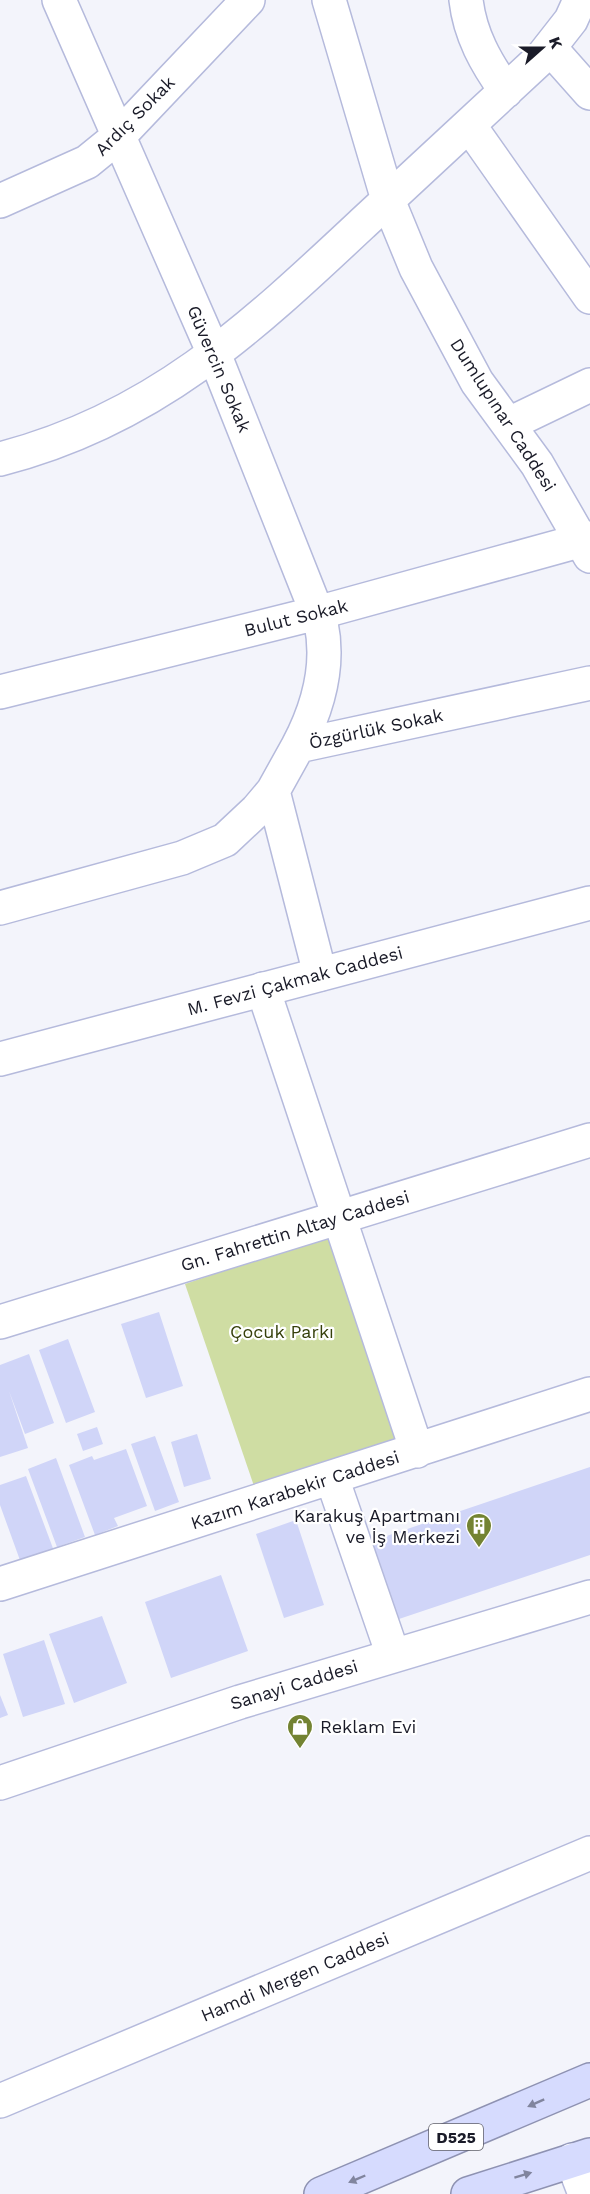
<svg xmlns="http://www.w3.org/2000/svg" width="590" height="2194" font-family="'Work Sans',sans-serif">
<rect width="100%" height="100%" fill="#f3f4fb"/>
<path fill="#cfdda3" d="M329,1235L398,1441L255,1489L185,1284Z"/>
<path fill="#d0d5f8" d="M159,1312L183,1386L146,1398L121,1324Z
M68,1339L95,1412L66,1423L39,1350Z
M29,1354L54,1423L25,1434L9,1391L28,1448L0,1457V1365Z
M97,1427L103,1444L83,1451L77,1434Z
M197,1434L211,1479L184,1487L171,1442Z
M155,1436L179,1502L155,1511L131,1444Z
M126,1449L147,1506L114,1518L118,1526L95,1535L69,1465L92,1456L94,1460Z
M56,1458L85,1537L57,1547L28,1469Z
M590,1467V1555L393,1621L366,1543Z
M26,1476L54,1551L21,1563L0,1505V1485Z
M296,1520L324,1605L284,1618L256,1534Z
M221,1575L248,1651L171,1678L145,1602Z
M102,1616L127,1683L74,1703L49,1634Z
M44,1640L65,1704L23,1717L3,1654Z
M0,1695L8,1715L0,1718Z"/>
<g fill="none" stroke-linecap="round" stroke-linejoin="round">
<defs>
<path id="minor" d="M59,0L215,356L321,623C330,666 318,708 298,746
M329,0L388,200L416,268L477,382L537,464L590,556
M466,0C470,35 486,63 506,91
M550,48L590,93
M469,125L590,297
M0,201L87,162L119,136L248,0
M509,424L590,385
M0,459C153,420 250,329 362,224C422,168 482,113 542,57L571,20L580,0
M0,692L317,613L590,538
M273,791L320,974
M0,908L182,858L225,840L257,810L273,791L298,746L590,683
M263,989L417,1451
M0,1322L590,1140
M332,1478L393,1655
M0,1584L590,1394
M0,2101L590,1853
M572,2160L585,2194"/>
<path id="tertiary" d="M0,1059L590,903
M0,1783L240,1702L590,1597"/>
<path id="trunk" d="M321,2194L590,2080
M468,2194L590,2155"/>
</defs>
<use href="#minor" stroke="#b5badc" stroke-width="36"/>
<use href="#tertiary" stroke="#b5badc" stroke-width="36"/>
<use href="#trunk" stroke="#8e92b2" stroke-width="36"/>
<use href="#minor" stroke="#fff" stroke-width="33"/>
<use href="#tertiary" stroke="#fff" stroke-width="33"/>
<use href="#trunk" stroke="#d6dbfe" stroke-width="33"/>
</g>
<defs><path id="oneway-solid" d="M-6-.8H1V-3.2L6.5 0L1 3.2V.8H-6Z" transform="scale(1.5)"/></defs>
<g fill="#81859e">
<use href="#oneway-solid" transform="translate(536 2103) rotate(156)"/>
<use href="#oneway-solid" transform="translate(523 2175) rotate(-17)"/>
<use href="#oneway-solid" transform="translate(357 2179) rotate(157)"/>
</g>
<defs>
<symbol id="building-pin" viewBox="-11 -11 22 30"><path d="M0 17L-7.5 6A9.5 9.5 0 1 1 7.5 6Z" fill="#738332" stroke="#fff"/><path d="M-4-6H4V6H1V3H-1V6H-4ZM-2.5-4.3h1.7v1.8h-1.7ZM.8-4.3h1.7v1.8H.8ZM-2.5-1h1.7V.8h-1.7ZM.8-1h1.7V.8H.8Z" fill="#fff"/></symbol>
<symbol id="shop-pin" viewBox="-11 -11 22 30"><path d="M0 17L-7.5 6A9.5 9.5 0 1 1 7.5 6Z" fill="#738332" stroke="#fff"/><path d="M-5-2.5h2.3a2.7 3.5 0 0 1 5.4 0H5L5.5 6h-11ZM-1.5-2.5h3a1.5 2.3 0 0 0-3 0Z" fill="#fff"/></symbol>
</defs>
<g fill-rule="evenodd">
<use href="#building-pin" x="464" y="1511" width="30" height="40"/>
<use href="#shop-pin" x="285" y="1712" width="30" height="40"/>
</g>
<g text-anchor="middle" stroke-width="4.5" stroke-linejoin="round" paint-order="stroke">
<rect fill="#fff" stroke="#5f5f68" stroke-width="1.5" x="429" y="2124" width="54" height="26" rx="4.5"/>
<g font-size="16" font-weight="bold" fill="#1a1b28">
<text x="456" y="2143">D525</text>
</g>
<g font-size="18" fill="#1a1b28" stroke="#fff">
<text transform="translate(135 116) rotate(-45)" y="6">Ardıç Sokak</text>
<text transform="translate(219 369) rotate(67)" y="6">Güvercin Sokak</text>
<text transform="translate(503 415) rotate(57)" y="6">Dumlupınar Caddesi</text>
<text transform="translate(296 618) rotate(-14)" y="6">Bulut Sokak</text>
<text transform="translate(376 729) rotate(-12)" y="6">Özgürlük Sokak</text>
<text transform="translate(295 981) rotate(-15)" y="6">M. Fevzi Çakmak Caddesi</text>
<text transform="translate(295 1231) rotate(-17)" y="6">Gn. Fahrettin Altay Caddesi</text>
<text transform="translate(295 1490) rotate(-18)" y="6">Kazım Karabekir Caddesi</text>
<text transform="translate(294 1685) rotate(-17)" y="6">Sanayi Caddesi</text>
<text transform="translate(295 1977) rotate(-23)" y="6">Hamdi Mergen Caddesi</text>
</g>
<g font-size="18" fill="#36400a" stroke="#fff">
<text x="282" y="1338">Çocuk Parkı</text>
</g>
<g font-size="18" fill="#1a1b28" stroke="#fff" text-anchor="end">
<text x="460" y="1522">Karakuş Apartmanı<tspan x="460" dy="21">ve İş Merkezi</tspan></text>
<text x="320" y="1733" text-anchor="start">Reklam Evi</text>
</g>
</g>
<g transform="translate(542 48) rotate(69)" stroke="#ffffff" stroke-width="4.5" paint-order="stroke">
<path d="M0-4.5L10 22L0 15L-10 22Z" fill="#1a1b28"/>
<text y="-9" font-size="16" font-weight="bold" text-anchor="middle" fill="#1a1b28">K</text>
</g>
</svg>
